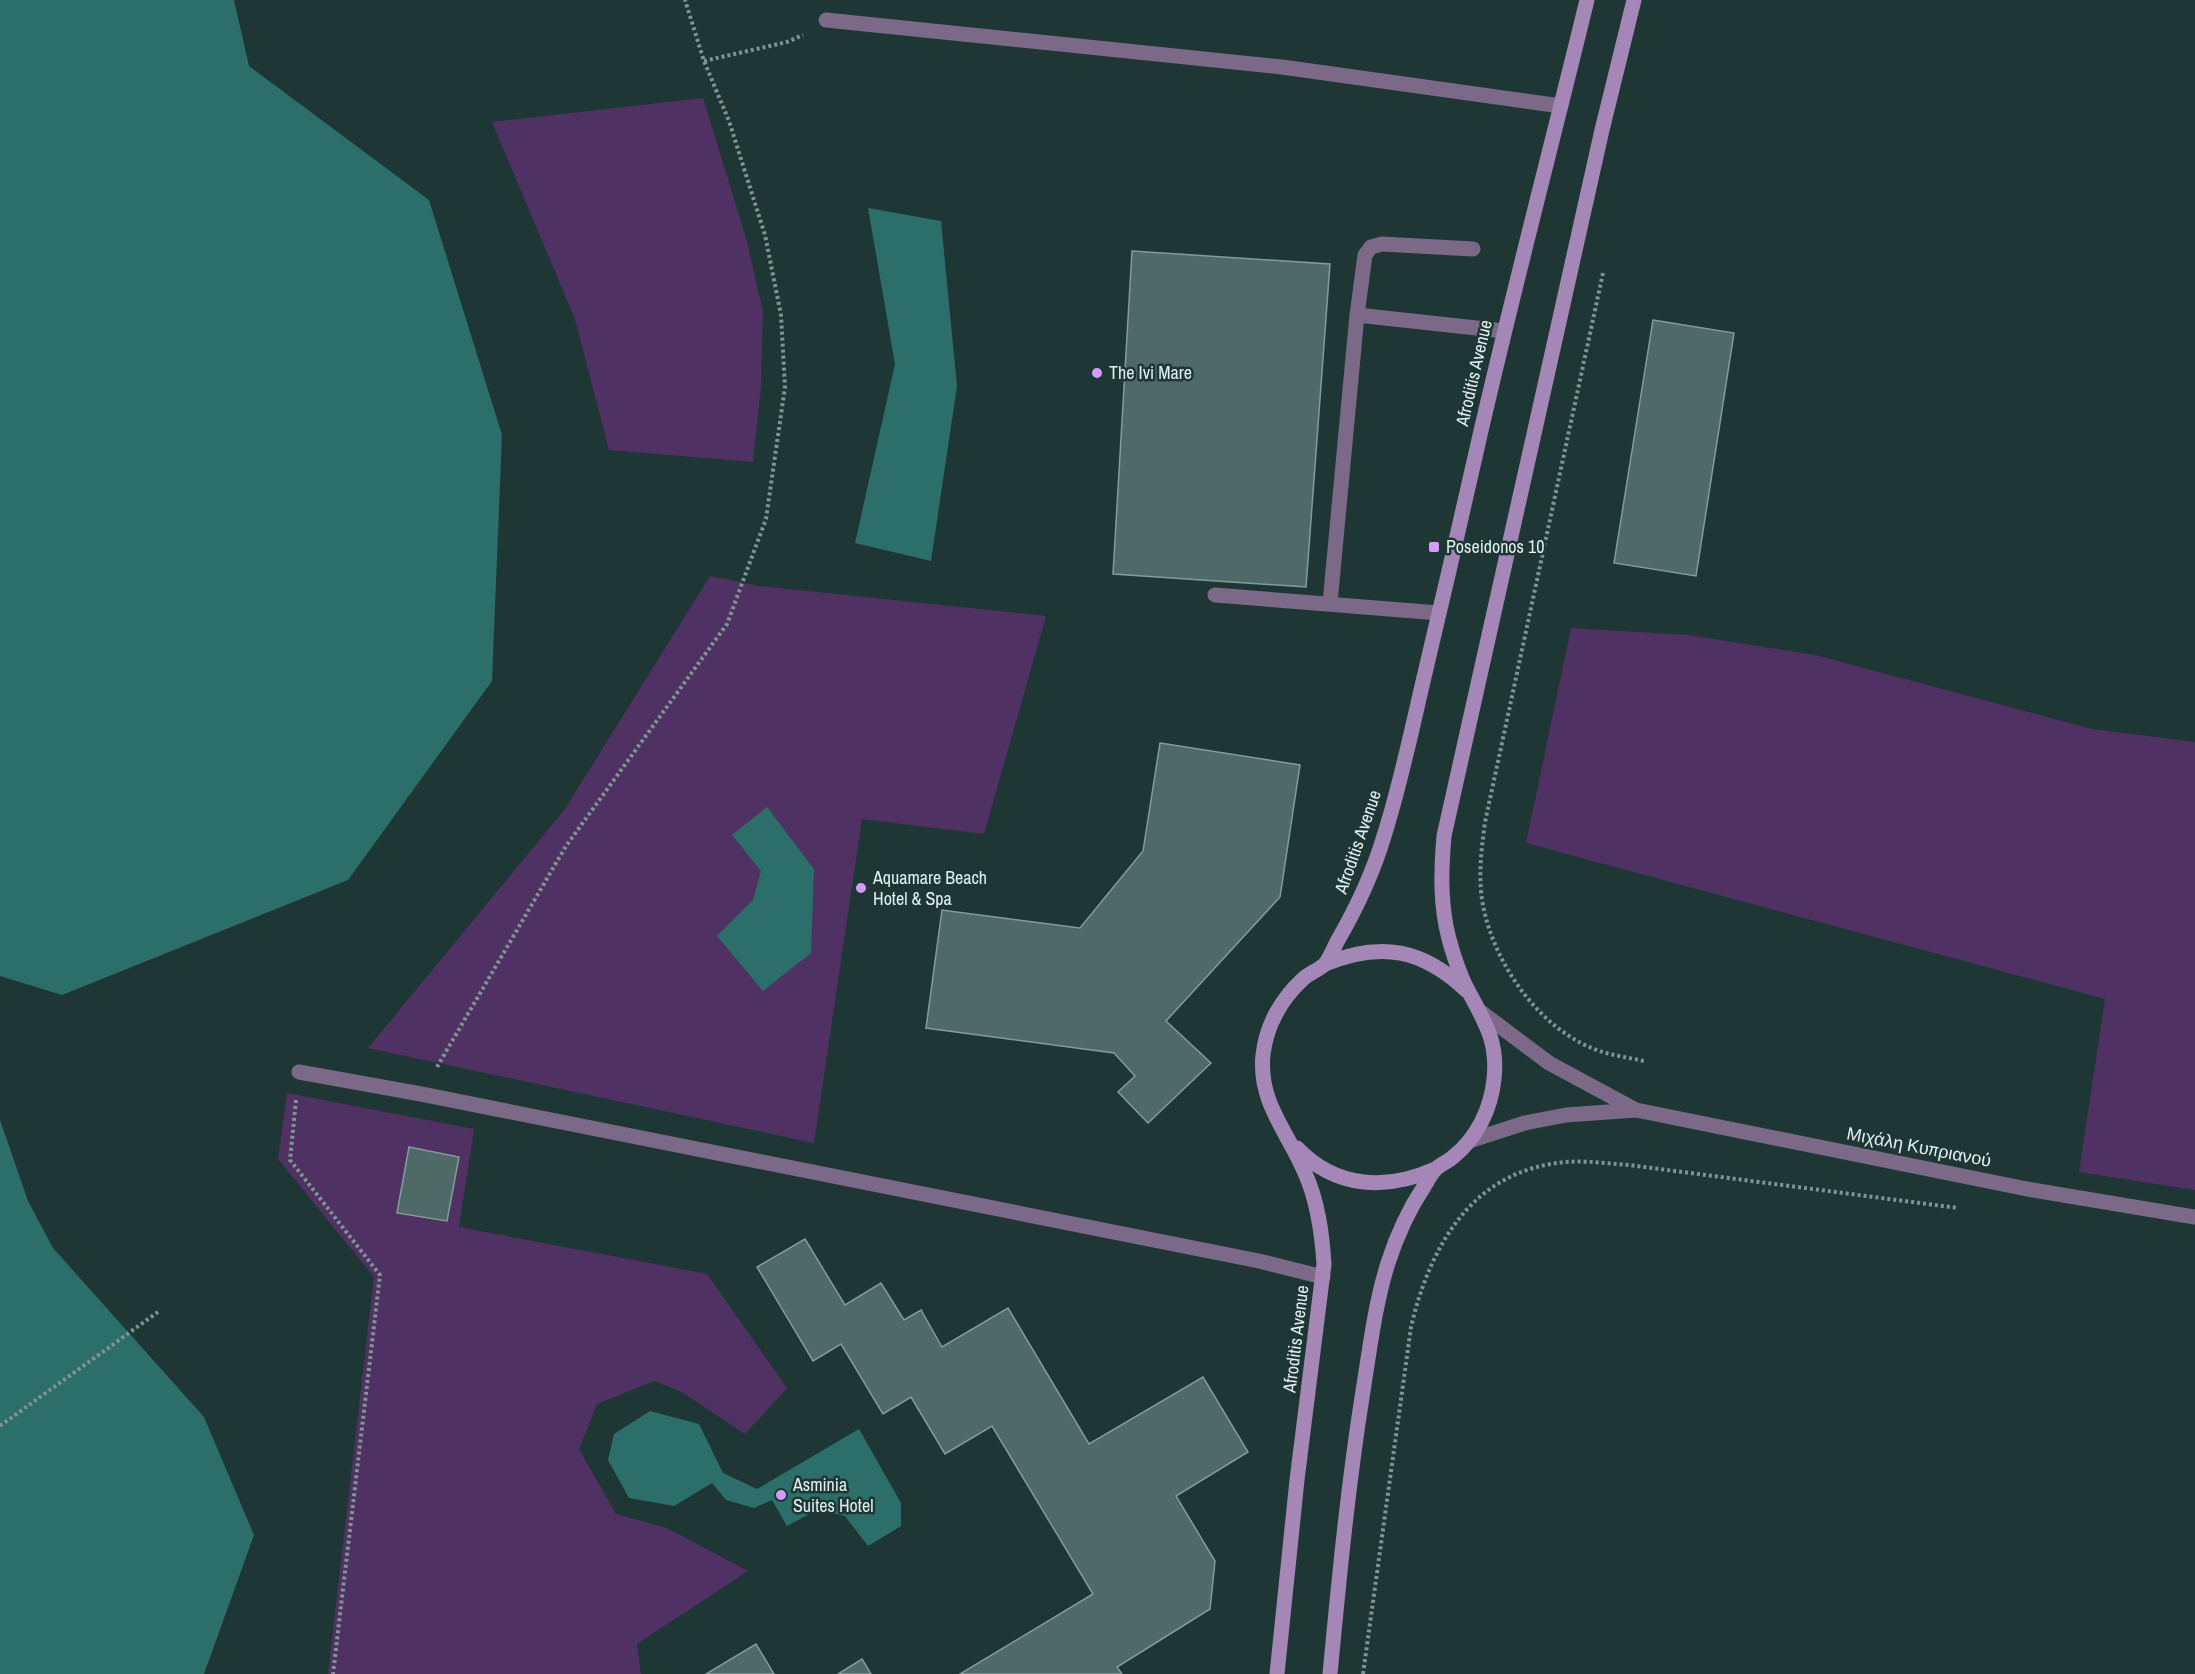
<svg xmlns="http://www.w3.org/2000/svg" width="2195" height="1674" font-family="'Archivo Narrow',sans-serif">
<rect width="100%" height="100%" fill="#1e3735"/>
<path fill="#503163" d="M703,98L746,238L763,311L761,387L753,462L609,450L575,319L492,122Z
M710,576L759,586L1046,616L984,834L862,819L814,1143L368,1048L565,809Z
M1571,628L1688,635L1815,655L2092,729L2195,742V1190L2079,1172L2105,999L1526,843Z
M287,1093L474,1129L459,1227L707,1274L787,1388L745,1434L682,1392L654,1381L597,1404L579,1449L616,1514L667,1528L748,1571L637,1644L641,1674H328L374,1277L278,1159Z"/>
<path fill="#2c6e69" d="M0,0H234L249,66L429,200L502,435L492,681L348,880L62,995L0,976Z
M868,208L941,221L957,386L931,561L855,543L895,364Z
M767,807L814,869L811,953L763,991L717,936L753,900L761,871L732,835Z
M0,1120L28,1201L53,1248L204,1417L254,1535L204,1674H0Z
M650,1411L699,1424L723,1473L757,1489L859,1429L901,1503V1526L868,1546L845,1516L817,1510L787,1526L772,1500L754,1508L726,1500L712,1483L674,1506L629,1498L608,1460L614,1434Z"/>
<path fill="#4f6966" stroke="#819d9a" stroke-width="1.5" d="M1132,251L1330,264L1306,587L1113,574Z
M1653,320L1734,333L1696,576L1614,563Z
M1160,743L1300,765L1280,897L1166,1021L1211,1063L1148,1123L1118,1092L1135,1076L1114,1053L926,1028L942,910L1080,928L1143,851Z
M409,1147L459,1157L447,1221L397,1213Z
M805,1239L845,1305L881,1283L904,1320L921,1310L942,1347L1008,1308L1089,1444L1203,1377L1248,1452L1176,1496L1215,1561L1210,1609L1117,1667L1122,1674H960L1093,1594L992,1426L945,1454L911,1397L883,1414L841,1344L813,1361L757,1267Z
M756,1644L774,1674H706Z
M862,1659L871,1674H838Z"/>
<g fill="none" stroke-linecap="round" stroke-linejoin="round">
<path stroke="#809492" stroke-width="4" stroke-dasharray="3 3" stroke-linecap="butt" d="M704,61L787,42L803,35
M1603,273L1485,822C1482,845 1479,867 1481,891C1487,956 1539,1033 1603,1052C1616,1056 1630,1058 1644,1061
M437,1067L566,846L727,624L766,519L785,387L781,315L765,235L729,121L704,61L685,0
M296,1100L290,1160L380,1275L333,1674
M0,1426L158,1312
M1363,1674L1411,1327C1429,1251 1467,1178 1551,1164C1576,1159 1603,1163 1629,1165L1958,1208"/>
<path stroke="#7b6987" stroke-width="15" d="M826,20L1282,67L1561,106
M1357,315L1504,331
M1215,595L1439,613
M1330,603L1357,315L1365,255L1371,247L1382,244L1473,249
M299,1072L421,1094L1259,1261L1323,1277"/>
<path stroke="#7b6987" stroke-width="15" d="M1481,1012L1549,1063L1636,1110
M1469,1141L1525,1123L1566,1115L1636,1110L2027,1189L2195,1217"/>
<path stroke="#a487b6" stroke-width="15" d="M1325,964C1381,941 1423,949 1467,991
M1297,1148C1335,1188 1386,1191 1435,1169
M1277,1674L1297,1480L1324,1264C1322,1233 1318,1202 1305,1173C1288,1132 1258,1102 1263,1055C1266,1026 1281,999 1303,979C1309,973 1319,970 1325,964C1330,958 1334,947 1338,940C1357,907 1373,873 1384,836C1401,783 1412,728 1425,673C1443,597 1461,520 1478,444C1512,295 1551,148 1587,0
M1330,1674C1339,1579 1348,1485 1363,1391C1370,1348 1375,1304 1388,1263C1397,1235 1409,1209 1425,1185C1428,1180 1431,1174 1435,1170C1440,1164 1448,1162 1453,1157C1477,1138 1491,1109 1494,1079C1498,1043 1486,1024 1470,994C1461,979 1454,957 1449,939C1440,905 1441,871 1444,836L1602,130L1634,0"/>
</g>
<g fill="#d69bfa" stroke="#1e3735" stroke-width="2">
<circle cx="1097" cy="373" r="6"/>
<rect x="1428" y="541" width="12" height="12" rx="3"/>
<circle cx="861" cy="888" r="6"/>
<circle cx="781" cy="1495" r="6"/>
</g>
<g text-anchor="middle" stroke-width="5" stroke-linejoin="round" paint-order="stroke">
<g font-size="18" fill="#e1f0ee" stroke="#1e3735" text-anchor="start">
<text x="1109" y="379">The Ivi Mare</text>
<text x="1446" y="553">Poseidonos 10</text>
<text x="873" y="884">Aquamare Beach<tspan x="873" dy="21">Hotel &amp; Spa</tspan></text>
<text x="793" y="1491">Asminia<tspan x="793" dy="21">Suites Hotel</tspan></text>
</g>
<g font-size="18" fill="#e1f0ee" stroke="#1e3735">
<text transform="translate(1474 373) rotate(-77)" y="6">Afroditis Avenue</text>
<text transform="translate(1358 842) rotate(-71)" y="6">Afroditis Avenue</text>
<text transform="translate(1919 1147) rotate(11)" y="6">Μιχάλη Κυπριανού</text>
<text transform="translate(1296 1339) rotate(-83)" y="6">Afroditis Avenue</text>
</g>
</g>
</svg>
